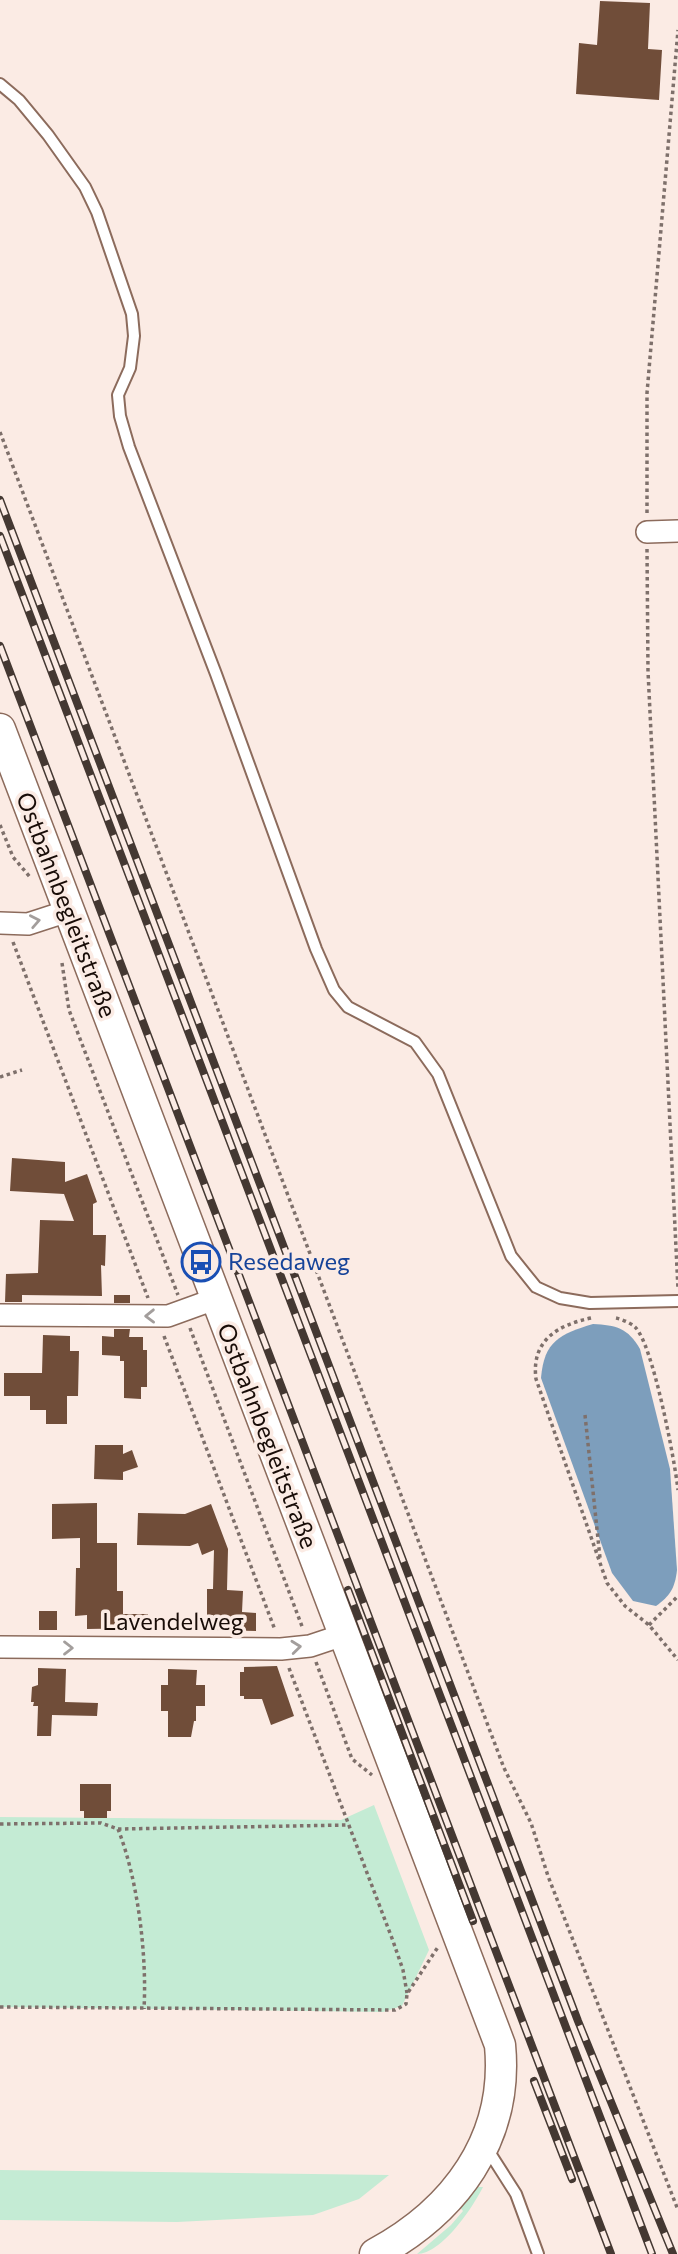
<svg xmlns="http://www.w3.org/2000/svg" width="678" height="2254" font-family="Commissioner,sans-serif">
<rect width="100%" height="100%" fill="#fbebe4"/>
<path fill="#c4ebd4" d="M374,1805L429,1950L402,2006L383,2012L0,2007V1817L341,1820Z
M0,2170L389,2175L359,2199L313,2215L177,2222L0,2220Z
M478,2187H483C473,2207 442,2254 417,2254L451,2225L463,2211L458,2205L469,2192Z"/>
<path fill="#7d9ebc" d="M593,1324C616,1325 628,1328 640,1349L670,1469L677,1570C675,1588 670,1596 656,1606L633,1601L612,1573L541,1378C544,1341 560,1334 593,1324Z"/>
<path fill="#704d39" d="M600,1L650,3L648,49L662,50L659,100L576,94L579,43L597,45Z
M12,1158L65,1162V1182L87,1174L97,1202L93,1204V1235H106L105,1266L101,1265L102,1296L22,1295V1302H5L6,1274L38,1273L40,1220L74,1221L64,1194L10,1191Z
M114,1295H130V1303H114Z
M114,1329H130L129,1337H143V1350H147V1387H141V1399L124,1398V1361H120V1356L102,1355V1336L114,1337Z
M43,1335L70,1336V1351H79L78,1396H67V1424H46V1410H30V1396H4V1373H42Z
M95,1445H123V1454L132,1450L138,1467L123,1472V1480L94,1479Z
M97,1503V1543H117V1591H123V1614H148V1628L87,1629V1615L75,1616L76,1568H80V1538L52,1539V1504Z
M211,1504L228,1549L227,1590L243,1591L242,1612L256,1613V1631L215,1630L213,1615H207V1589H213L214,1550L202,1555L198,1543L190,1546L137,1545L138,1513L185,1514Z
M39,1611H57V1630H39Z
M277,1666L294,1716L271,1725L262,1699H244V1696H240V1672H244V1667Z
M38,1668L66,1669L65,1702L98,1703L97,1716L52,1715L51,1736H37L38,1706H33L34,1702H31L32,1687L38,1685Z
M168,1669L197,1670L196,1685H205V1706H196V1721H194L191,1737H168V1711H161V1685H168Z
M80,1784H111V1811H107V1818H84V1811H80Z"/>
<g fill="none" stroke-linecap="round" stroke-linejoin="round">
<defs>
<path id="lane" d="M0,84L19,100L48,135L85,187L97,212L132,314L134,336L130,368L118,395L120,416L129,447L216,674L316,949L334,990L348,1007L415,1042L438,1074L511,1256L536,1287L560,1298L590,1303L678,1301
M486,2147L516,2194L538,2254"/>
<path id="street" d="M647,532L678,531
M0,923L28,924L68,911
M0,1315L168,1316L215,1299
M0,1647L281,1649L310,1646L343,1635"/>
<path id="secondary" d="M0,729L500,2045C509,2139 455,2211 375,2254"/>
</defs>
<use href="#lane" stroke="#8c6b5c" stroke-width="14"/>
<use href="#street" stroke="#8c6b5c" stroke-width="24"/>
<use href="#secondary" stroke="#8c6b5c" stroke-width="33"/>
<path stroke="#7e706b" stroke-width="3.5" stroke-dasharray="3.5 3.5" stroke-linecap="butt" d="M0,432L504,1768L531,1823L548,1876L678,2210
M647,513V393L678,30
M647,549L648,671L678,1289
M0,825L13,857L30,877
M13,942L148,1298
M62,963L69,1010L178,1295
M0,1077L22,1070
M591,1318C557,1325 531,1341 536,1379L607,1583L625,1606L649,1625L678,1660
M616,1318C621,1319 631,1323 635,1327C653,1344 675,1462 678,1490
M190,1328L303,1629
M164,1336L275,1630
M585,1415L600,1558
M649,1625L678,1596
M316,1662L352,1759L372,1775
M289,1668L393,1941L403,1970L407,1993
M0,1824L101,1823L118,1829L349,1825
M118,1829C138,1880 147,1955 144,2009
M0,2007L395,2010L406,2004L407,1994L438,1947"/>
<use href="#lane" stroke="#fff" stroke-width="10"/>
<use href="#street" stroke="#fff" stroke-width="21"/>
<use href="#secondary" stroke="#fff" stroke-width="30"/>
<defs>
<path id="rail" d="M0,500L578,2021L673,2254
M0,536L652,2254
M0,646L611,2254
M348,1590L473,1921
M534,2081L572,2179"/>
</defs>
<use href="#rail" stroke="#443832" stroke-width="8"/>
<use href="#rail" stroke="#fbebe4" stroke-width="5" stroke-dasharray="16" stroke-linecap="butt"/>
</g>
<defs><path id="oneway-chevron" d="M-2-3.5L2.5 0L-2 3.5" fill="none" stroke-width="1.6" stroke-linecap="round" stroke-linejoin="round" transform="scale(1.75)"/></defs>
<g stroke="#a39e9c">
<use href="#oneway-chevron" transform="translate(35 921) rotate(-11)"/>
<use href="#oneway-chevron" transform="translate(150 1316) rotate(179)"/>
<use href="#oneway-chevron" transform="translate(296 1647) rotate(-6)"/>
<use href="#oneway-chevron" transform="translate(68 1648)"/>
</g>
<defs>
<symbol id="bus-ring" viewBox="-11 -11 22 22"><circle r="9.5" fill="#fbebe4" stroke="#1a4fb4" stroke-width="1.5"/><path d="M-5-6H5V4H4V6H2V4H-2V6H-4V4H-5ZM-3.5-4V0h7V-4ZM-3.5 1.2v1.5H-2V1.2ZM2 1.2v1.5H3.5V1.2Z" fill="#1a4fb4"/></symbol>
</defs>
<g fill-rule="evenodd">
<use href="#bus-ring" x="179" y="1240" width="44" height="44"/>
</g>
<g text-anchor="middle" stroke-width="7" stroke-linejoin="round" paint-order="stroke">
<g font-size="24" fill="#180c07" stroke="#fbebe4">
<text transform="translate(66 905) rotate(69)" y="8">Ostbahnbegleitstraße</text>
<text transform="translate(267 1436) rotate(69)" y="8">Ostbahnbegleitstraße</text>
<text x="173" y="1630">Lavendelweg</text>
</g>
<g font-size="24" fill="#164399" stroke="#fbebe4" text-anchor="start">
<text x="228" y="1270">Resedaweg</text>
</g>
</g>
</svg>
